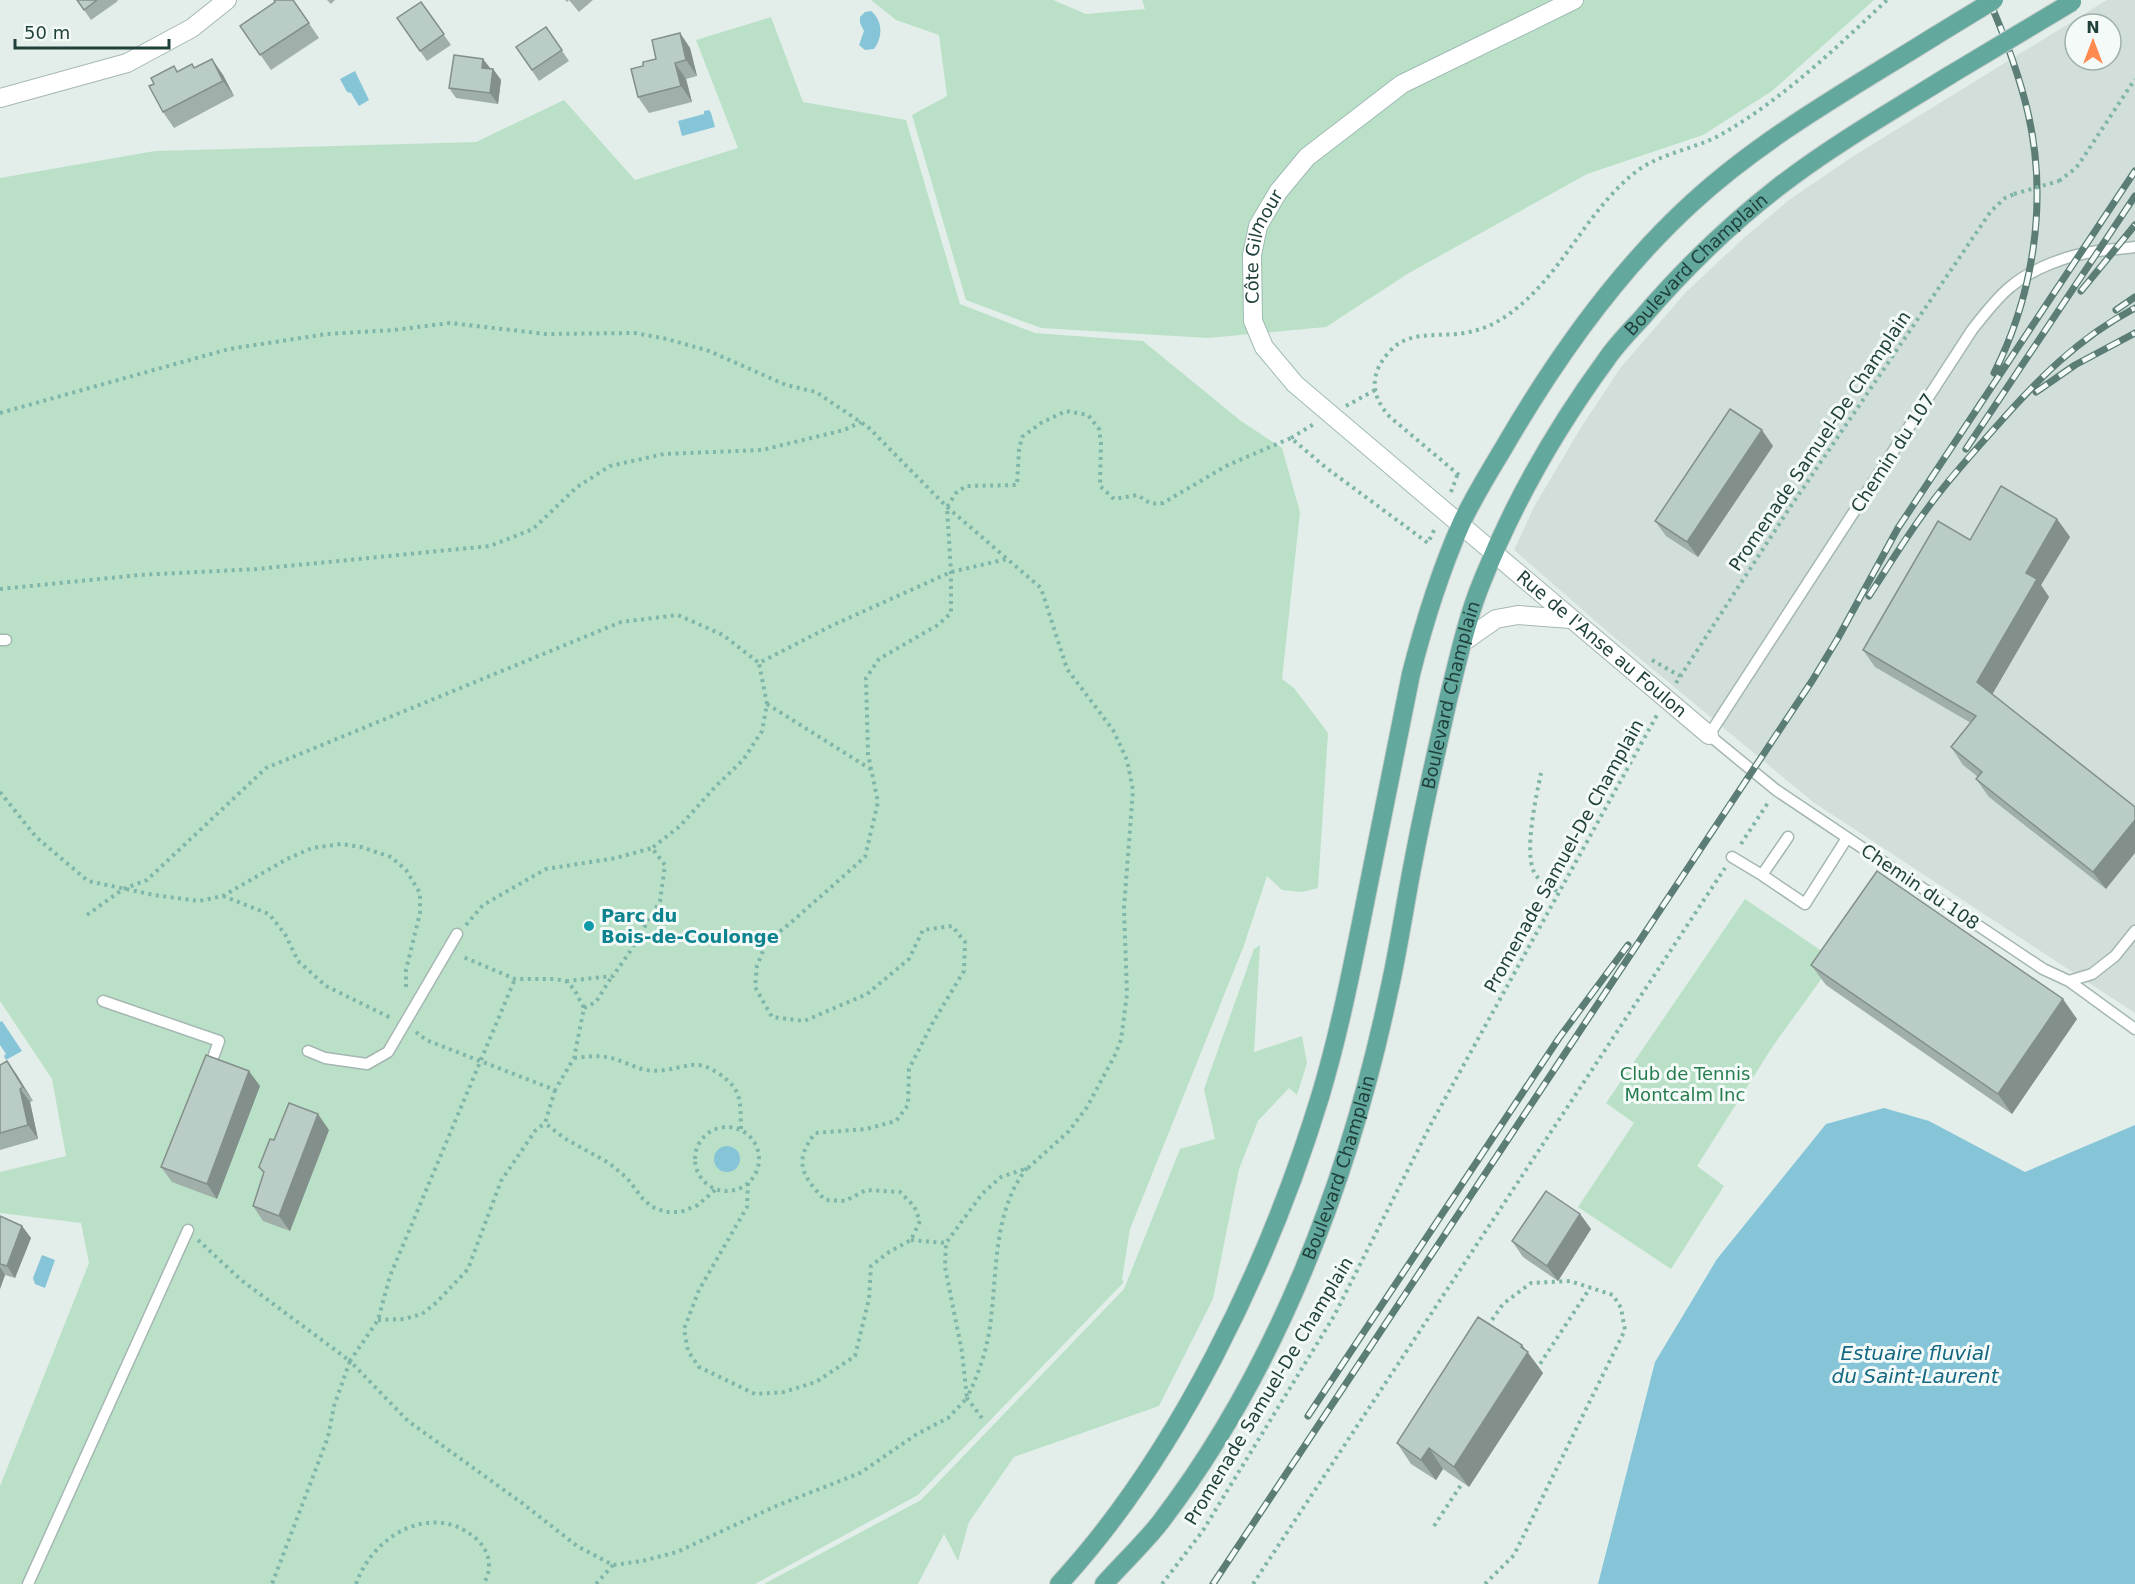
<svg xmlns="http://www.w3.org/2000/svg" width="2135" height="1584" font-family="'DejaVu Sans',sans-serif">
<rect width="100%" height="100%" fill="#e3eeea"/>
<path fill="#d1ded9" fill-rule="evenodd" d="M2107,0H2135V1013L1813,802L1608,632L1514,550L1534,507L1580,429L1621,367L1686,292L1744,238L1789,200L1852,157ZM2075,24H2111V60H2075Z"/>
<path fill="#bae1c8" d="M871,0H1053L1086,14L1145,9L1142,0H1874L1772,91L1703,135L1587,174L1409,273L1326,327L1208,338L1041,328L966,300L912,115L947,96L939,35L896,20Z
M771,17L803,102L906,120L960,304L1035,333L1143,341L1241,421L1282,448L1300,512L1282,679L1294,688L1328,733L1318,888L1302,892L1282,890L1267,876L1243,948L1130,1229L1122,1280L1124,1282L918,1495L755,1584H0V1486L89,1263L81,1223L0,1213V1172L66,1156L52,1079L0,1001V178L155,151L476,142L564,100L635,180L738,148L696,40Z
M1745,899L1835,960L1773,1046L1697,1166L1724,1186L1671,1269L1578,1207L1634,1123L1606,1103Z
M1260,945L1254,1052L1302,1036L1307,1063L1297,1095L1289,1088L1258,1121L1239,1169L1213,1299L1159,1406L1014,1457L969,1522L958,1561L944,1534L918,1584H764L921,1500L1124,1289L1180,1149L1215,1139L1204,1089L1254,949Z"/>
<path fill="#86c4d8" d="M871,11C883,21 883,37 874,49L865,50L859,45L864,31L860,23V17L865,12Z
M355,71L369,100L359,106L351,93L347,92L340,79Z
M709,110L711,113L715,127L682,136L678,121L704,114V111Z
M2,1021L22,1051L6,1060L4,1056L6,1054L0,1045V1022Z
M1884,1108L1929,1121L2025,1172L2135,1125V1584H1598L1655,1362L1717,1259L1826,1124Z
M714 1159a13 13 0 1 1 26 0a13 13 0 1 1-26 0Z
M42,1255L55,1260L45,1288L35,1284L33,1278Z"/>
<g fill="none" stroke-linecap="round" stroke-linejoin="round">
<defs>
<path id="lane" d="M2135,247C2123,249 2110,249 2098,251C2068,255 2032,268 2009,288C1995,300 1983,316 1972,330L1709,735L1776,790L2043,969L2069,981L2092,974L2115,956L2135,931
M0,640H6
M1788,837L1762,875L1805,904L1847,838
M1732,857L1762,875
M2069,981L2135,1029
M103,1001L219,1041L214,1055
M308,1051L325,1058L367,1064L388,1052L457,934
M28,1584L188,1230"/>
<g id="street">
<path d="M0,98L127,63L192,28L227,0"/>
<path id="s1" d="M1494,553L1709,735"/>
<path d="M1463,642L1496,619L1518,615L1570,619"/>
</g>
<g id="secondary">
<path id="s2" d="M1494,553L1295,384L1264,347L1253,321L1252,255L1258,226L1278,192L1307,157L1402,84L1574,0"/>
</g>
<g id="primary">
<path d="M1059,1584C1178,1455 1269,1264 1320,1097C1339,1034 1352,968 1365,903C1380,827 1395,751 1411,674C1424,623 1440,572 1461,524C1473,498 1488,474 1503,449C1555,359 1616,272 1693,202C1765,136 1852,88 1935,36"/>
<path id="s3" d="M1104,1584C1122,1564 1142,1545 1159,1524C1277,1370 1349,1180 1389,991C1399,947 1405,903 1414,858C1424,805 1436,753 1448,700C1458,660 1467,617 1483,579C1514,502 1557,427 1606,360C1616,345 1629,332 1641,319C1682,271 1727,227 1777,188C1831,146 1892,111 1950,75"/>
</g>
</defs>
<use href="#lane" stroke="#a5b7b2" stroke-width="13"/>
<use href="#street" stroke="#a5b7b2" stroke-width="20"/>
<use href="#secondary" stroke="#a0bbb4" stroke-width="20"/>
<use href="#primary" stroke="#c1cac8" stroke-width="20"/>
<path stroke="#80b5a9" stroke-width="4" stroke-dasharray="3 4.5" stroke-linecap="butt" d="M2059,181L2076,168L2083,158L2135,79
M1346,406L1375,390
M0,413L229,349L327,334L394,330L450,323L546,334L635,333L667,339L709,351L786,385L816,392L868,427L947,507L1041,588L1067,669L1113,730L1127,760L1133,790L1124,908L1127,994L1121,1040L1115,1055L1087,1107L1069,1131L1028,1168L1001,1177L982,1194L946,1243L945,1267L962,1352L967,1398L948,1418L917,1434L860,1473L776,1506L677,1552L642,1561L613,1565L577,1546L522,1503L408,1421L350,1361L378,1320L390,1276L515,979
M1291,438L1314,424
M1459,475L1390,417C1369,394 1370,372 1391,350C1411,328 1447,339 1473,331C1487,328 1502,320 1513,311C1562,274 1585,214 1632,175C1657,153 1694,150 1722,134C1784,98 1835,49 1887,0
M1451,492L1458,473
M0,589L139,575L257,569L490,546L533,529L577,487L610,466L664,454L762,450L844,430L861,422
M1652,660L1680,676
M1676,683L1789,509L1991,211L2005,198L2014,194
M767,704L872,770
M1541,773C1536,797 1524,851 1534,872C1539,882 1551,887 1560,893
M0,792L36,837L88,881L154,895L199,901L223,896L287,859L312,848L341,844L361,847L391,857L406,870L420,893V913L406,970V989
M1741,844L1769,801
M223,896L269,914L285,934L298,961L326,986L391,1018
M87,915L123,889L147,880L266,768L621,622L678,615L723,635L759,663
M466,925L483,905L546,869L616,858L652,848
M566,981L613,976L629,953L660,901L665,865L652,848L680,826L715,787L743,760L762,731L767,704L759,663L833,625L951,572L1007,559
M584,1008L596,1002L612,976
M416,1032L426,1040L555,1090L574,1058L584,1008L574,989L566,981L554,979H515L461,956
M574,1058C585,1057 596,1055 606,1057C620,1059 632,1067 646,1070C661,1073 677,1067 692,1065C702,1064 710,1068 718,1073C743,1090 740,1101 741,1129
M555,1090L545,1123L564,1138L609,1163L627,1178L643,1199L652,1207L666,1212H681L698,1205L716,1189
M695 1159a32 32 0 1 1 64 0a32 32 0 1 1-64 0Z
M748,1183L747,1207L699,1290L684,1329L688,1351L699,1367L755,1394L784,1392L816,1382L855,1356L869,1299L871,1266L889,1252L911,1240L920,1221L914,1206L900,1192L866,1190L845,1201L825,1200C802,1176 793,1162 815,1133L866,1129L896,1121L908,1105L909,1069L932,1024L964,971L965,942L952,926L923,930L909,959L867,994L804,1021L772,1017L755,987L757,966L766,943L795,919L865,857L878,802L868,754L866,678L879,659L938,625L951,613V572L947,507L956,493L966,486L1017,485L1019,450L1022,437L1041,423L1066,411L1088,415L1099,429L1101,442L1100,486L1114,499L1138,495C1147,502 1151,505 1163,503L1228,465L1291,438L1325,467L1428,543L1436,526
M198,1240L241,1280L350,1361L334,1406L328,1437L272,1584
M911,1240L946,1243
M378,1320L404,1319L422,1314L437,1302L468,1269L501,1181L535,1131L545,1123
M1536,1370L1590,1288
M982,1418L967,1398C977,1377 985,1356 989,1333C998,1278 991,1213 1027,1168
M1434,1526L1465,1479
M356,1584C372,1537 429,1502 473,1536C481,1542 488,1552 489,1563C489,1571 488,1577 483,1584
M596,1584L613,1565
M1162,1584L1202,1532L1334,1316L1431,1124L1657,715
M1253,1584L1725,868
M1485,1584L1514,1555L1625,1330L1621,1308L1613,1295L1570,1281L1531,1283L1503,1304L1487,1327"/>
<use href="#lane" stroke="#fff" stroke-width="10"/>
<use href="#street" stroke="#fff" stroke-width="18"/>
<use href="#secondary" stroke="#fff" stroke-width="18"/>
<use href="#primary" stroke="#63a89c" stroke-width="18"/>
<defs>
<path id="rail" d="M1989,0C2005,37 2019,74 2028,113C2048,200 2034,294 1994,373
M2081,291L2135,225
M2116,310L2135,297
M2036,392L2075,365L2135,333
M1966,449L2135,196
M1869,596C1888,567 1906,537 1927,509C1947,481 1971,455 1994,429C2036,381 2078,338 2135,308
M1308,1416L1559,1038L1628,945
M1213,1584L1812,681L1838,638L1898,528L2135,171"/>
</defs>
<use href="#rail" stroke="#5b7d76" stroke-width="7"/>
<use href="#rail" stroke="#f4faf7" stroke-width="4.5" stroke-dasharray="14" stroke-linecap="butt"/>
<defs>
<path id="primary-bridge" d="M1935,36L1994,0
M1950,75L2072,2"/>
</defs>
<use href="#primary-bridge" stroke="#c1cac8" stroke-width="20" stroke-linecap="butt"/>
<path stroke="#80b5a9" stroke-width="4" stroke-dasharray="3 4.5" stroke-linecap="butt" d="M2014,194L2059,181"/>
<use href="#primary-bridge" stroke="#63a89c" stroke-width="18"/>
</g>
<path fill="#a0afaa" d="M77,0H117L118,1L91,20Z
M293,0L319,38L271,70L240,26Z
M327,0H335L331,4Z
M565,0H593L579,12L569,0L567,2Z
M421,2L451,45L427,61L397,18Z
M546,27L569,61L539,81L516,47Z
M680,33L690,48L697,76L686,79L692,102L649,113L638,97L656,59Z
M212,59L223,75L234,96L174,128L163,112L174,66L178,72L192,64L195,68Z
M483,59L490,69H493L501,80L498,104L456,98L449,88Z
M1773,446L1698,557L1666,536L1655,521Z
M2057,519L2070,537L2041,585L2049,597L1992,694L2106,889L1989,797L1976,779L1978,777L1963,765L1951,747L1971,723L1875,667L1863,650L1970,540Z
M1811,965L2077,1019L2012,1114L1826,985Z
M7,1061L33,1101L30,1102L38,1139L0,1150V1065Z
M260,1086L217,1199L172,1182L161,1167Z
M329,1130L290,1231L263,1221L253,1206L264,1174L259,1167L274,1140Z
M1580,1214L1591,1229L1558,1281L1523,1257L1512,1241Z
M0,1216L22,1226L31,1238L15,1278L5,1275L0,1289Z
M1527,1351L1543,1373L1469,1487L1443,1469L1436,1480L1411,1464L1397,1443Z"/>
<path fill="#828f8b" d="M680,33L690,48L697,76L686,60Z
M212,59L223,75L234,96L223,81Z
M483,59L491,69L482,68Z
M675,63L686,79L692,102L681,86Z
M493,69L501,80L498,104L490,93Z
M1762,430L1773,446L1698,557L1687,542Z
M2057,519L2070,537L2041,585L2049,597L1989,700L1977,682L2026,573Z
M2135,820V853L2106,889L2093,872Z
M2063,999L2077,1019L2012,1114L1998,1094Z
M7,1061L17,1075L33,1101L23,1087Z
M249,1071L260,1086L217,1199L207,1184Z
M20,1089L30,1102L38,1139L28,1125Z
M318,1114L329,1130L290,1231L279,1216Z
M1580,1214L1591,1229L1558,1281L1547,1266Z
M22,1226L31,1238L15,1278L7,1266Z
M0,1267L5,1275L0,1289Z
M1522,1345L1543,1373L1469,1487L1454,1467Z
M1429,1448L1443,1469L1436,1480L1421,1460Z"/>
<path fill="#baccc6" stroke="#828f8b" stroke-width="1.5" d="M77,0H97L84,10Z
M274,0H293L309,23L260,55L240,26L275,2Z
M421,2L444,34L420,51L397,18Z
M546,27L562,50L532,70L516,47Z
M680,33L686,60L675,63L681,86L638,97L631,69L643,66V62L656,59L652,40Z
M454,55L483,59L482,68L493,69L490,93L449,88Z
M212,59L223,81L163,112L149,86L154,84L151,78L174,66L177,72L192,64L194,68Z
M1730,409L1762,430L1687,542L1655,521Z
M2001,486L2057,519L2026,573L2037,579L1977,682L2135,807V820L2093,872L1976,779L1982,772L1951,747L1976,716L1863,650L1938,521L1970,540Z
M1877,871L2063,999L1998,1094L1811,965Z
M206,1055L249,1071L207,1184L161,1167Z
M7,1061L23,1087L20,1089L28,1125L0,1133V1065Z
M289,1103L318,1114L279,1216L253,1206L264,1172L259,1167L270,1139L274,1140Z
M1546,1191L1580,1214L1547,1266L1512,1241Z
M0,1216L22,1226L7,1266L0,1264Z
M1478,1317L1522,1345L1521,1347L1528,1352L1454,1467L1429,1448L1421,1460L1397,1443Z"/>
<circle fill="#0f9aa8" stroke="#f4faf7" stroke-width="2" cx="589" cy="926" r="6"/>
<g text-anchor="middle" stroke-width="6" stroke-linejoin="round" paint-order="stroke">
<g font-size="18" fill="#20413b" stroke="#f4faf7">
<text dy="6" stroke="none"><textPath href="#s2" startOffset="414">Côte Gilmour</textPath></text>
<text dy="6" stroke="none"><textPath href="#s3" startOffset="1473">Boulevard Champlain</textPath></text>
<text transform="translate(1820 441) rotate(-56)" y="6">Promenade Samuel-De Champlain</text>
<text transform="translate(1893 453) rotate(-57)" y="6">Chemin du 107</text>
<text dy="6" stroke="none"><textPath href="#s1" startOffset="141">Rue de l'Anse au Foulon</textPath></text>
<text dy="6" stroke="none"><textPath href="#s3" startOffset="969">Boulevard Champlain</textPath></text>
<text transform="translate(1564 856) rotate(-61)" y="6">Promenade Samuel-De Champlain</text>
<text transform="translate(1920 887) rotate(34)" y="6">Chemin du 108</text>
<text dy="6" stroke="none"><textPath href="#s3" startOffset="483">Boulevard Champlain</textPath></text>
<text transform="translate(1269 1391) rotate(-59)" y="6">Promenade Samuel-De Champlain</text>
</g>
<g font-size="18" font-weight="bold" fill="#0d838f" stroke="#f4faf7" text-anchor="start">
<text x="601" y="922">Parc du<tspan x="601" dy="21">Bois-de-Coulonge</tspan></text>
</g>
<g font-size="18" fill="#267c4f" stroke="#f4faf7">
<text x="1685" y="1080">Club de Tennis<tspan x="1685" dy="21">Montcalm Inc</tspan></text>
</g>
<g font-size="20" font-style="italic" fill="#146783" stroke="#f4faf7">
<text x="1915" y="1360">Estuaire fluvial<tspan x="1915" dy="23">du Saint-Laurent</tspan></text>
</g>
</g>
<g transform="translate(2093 42)"><circle r="28" fill="#f4faf7" stroke="#9fb0ac" stroke-width="1.5"/>
<path d="M0-4.5L10 22L0 15L-10 22Z" fill="#ff8a50"/>
<text y="-9" font-size="16" font-weight="bold" text-anchor="middle" fill="#20413b">N</text>
</g>
<path d="M15 39v9h154v-9" fill="none" stroke="#20413b" stroke-width="3"/>
<text x="24" y="39" font-size="18" fill="#20413b" stroke="#f4faf7" stroke-width="4.5" paint-order="stroke">50 m</text>
</svg>
